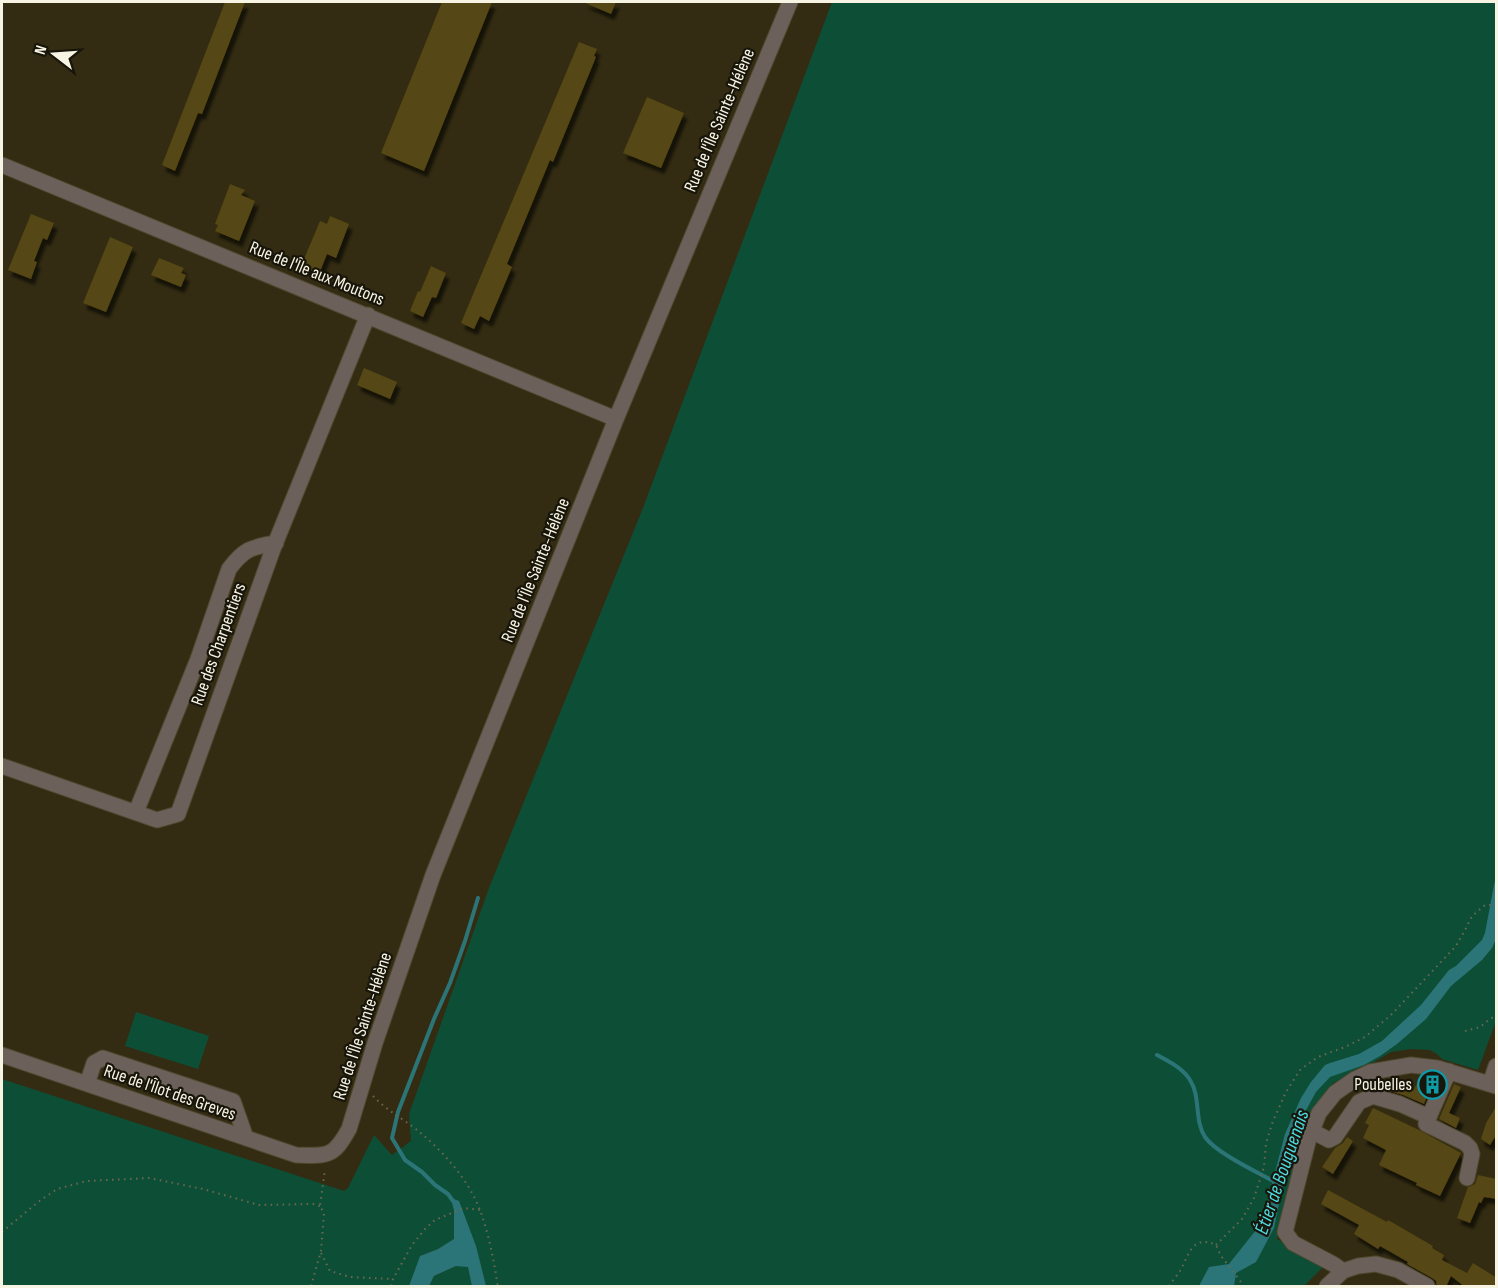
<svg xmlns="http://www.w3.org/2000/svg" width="1498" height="1288" font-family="'Sofia Sans Condensed',sans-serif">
<defs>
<filter id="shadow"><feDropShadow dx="3.5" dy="6" stdDeviation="1.5" flood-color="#0009"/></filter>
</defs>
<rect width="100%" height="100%" fill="#332c12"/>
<path fill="#0d4f36" d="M832,2H1496V1021L1478,1070L1442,1059L1437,1054L1430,1050L1411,1049L1391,1052L1357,1072L1333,1083L1302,1135L1277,1239L1324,1266L1304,1286H429L434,1276L456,1266H468L452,1198L454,1211V1240L438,1249L420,1256L409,1286H2V1079L344,1191L348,1188L374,1135L392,1155L411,1141L409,1114L489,888L643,508Z
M136,1012L209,1036L198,1069L125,1046Z"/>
<path fill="#2b7579" d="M1496,877V939L1492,948L1482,960L1451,986L1426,1019L1397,1044L1380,1056L1364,1065L1330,1077L1316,1092L1305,1112L1289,1154L1274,1228L1256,1262L1236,1273L1234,1286H1199L1209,1267L1229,1264L1256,1230L1268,1199L1285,1134L1301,1098L1311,1082L1325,1065L1330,1063L1359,1054L1382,1041L1421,1005L1449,970L1456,966L1482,940L1485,933L1494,885Z
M451,1198L459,1201L476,1246L486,1286H472L468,1267L456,1266L434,1276L429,1286H409L420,1256L438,1249L454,1239V1211Z"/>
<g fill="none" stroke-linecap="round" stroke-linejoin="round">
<path stroke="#2b7579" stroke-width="4" d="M1157,1055C1168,1061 1183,1068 1190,1080C1201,1097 1194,1120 1205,1137C1216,1153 1257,1172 1275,1182
M453,1201L448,1194L435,1185L422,1172L405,1160L392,1138L398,1112L434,1019L450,983L465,941L478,898"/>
</g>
<path fill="#544712" filter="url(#shadow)" d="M225,2H245L202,114L198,113L175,171L162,165Z
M442,2H492L424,171L381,153Z
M583,2H616L611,14Z
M579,42L597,49L594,56L596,57L553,162L550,160L507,264L512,267L489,321L480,316L474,329L461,323Z
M647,97L684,113L661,168L623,153Z
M230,184L245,190L241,195L255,201L239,241L215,231L218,225L215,224Z
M31,214L54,223L47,240L43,238L34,261L37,262L31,279L8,270Z
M330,216L349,224L336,258L327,254L319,274L301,266L320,221L327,224Z
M110,237L133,247L106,312L83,303Z
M159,258L184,268L181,273L186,275L181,287L151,275Z
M431,266L446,273L436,298L432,297L423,317L410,311L418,291L420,292Z
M364,368L397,382L390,399L357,385Z
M1421,1076L1435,1078L1424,1104L1403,1095L1375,1087L1377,1081L1380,1080L1413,1091Z
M1454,1084L1461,1087L1449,1113L1460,1118L1456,1128L1439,1119Z
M1497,1105V1134L1490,1145L1481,1139L1486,1123Z
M1373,1108L1419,1130L1461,1153L1440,1196L1416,1185L1417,1183L1379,1165L1386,1150L1363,1138L1369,1125L1365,1123Z
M1347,1137L1353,1141L1333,1174L1322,1167L1335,1148L1343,1143Z
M1478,1175L1497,1179V1199L1484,1197L1481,1203L1479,1202L1470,1223L1457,1218L1468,1187L1475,1184Z
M1328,1190L1387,1222L1388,1220L1433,1246L1432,1248L1444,1255L1442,1260L1467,1273L1473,1263L1497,1278V1280L1493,1287H1465L1451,1276L1446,1287H1437L1436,1281L1432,1278L1407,1264L1408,1262L1380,1246L1378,1249L1354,1234L1359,1225L1321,1204Z"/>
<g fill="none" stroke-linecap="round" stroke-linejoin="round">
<defs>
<path id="minor" d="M2,165L616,419
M2,766L157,820L178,814L273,549L368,315
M136,812L198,659L229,569C244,549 251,547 276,543
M2,1055L296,1155C327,1156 333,1158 349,1129L375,1043L433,875L616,419L790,2
M87,1084L94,1063L103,1058L233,1101L246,1138
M1490,1084L1496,1066
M1429,1117L1426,1124L1465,1143L1470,1148L1472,1154L1467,1178
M1312,1131L1329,1140L1335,1137L1359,1102L1373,1096L1400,1104L1429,1117L1449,1071
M1343,1271L1333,1264L1293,1243L1285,1232L1309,1138L1319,1113L1335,1093L1355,1079L1370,1072L1411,1065L1437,1068L1496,1086
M1327,1286L1343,1271L1358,1266L1376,1264L1398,1270L1427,1286"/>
</defs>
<use href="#minor" stroke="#4f482f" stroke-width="17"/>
<path stroke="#6e6851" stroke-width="2" stroke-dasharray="1.5 4.5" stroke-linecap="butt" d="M1465,1031L1480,1027L1491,1018L1496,1017
M373,1096C386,1110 402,1118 417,1130C443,1151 468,1179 480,1210C486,1227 491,1246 494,1264C496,1271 496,1279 498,1286
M2,1232L38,1202L57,1189L87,1181L149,1178L203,1189L259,1205L313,1204L320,1206
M1216,1245L1242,1219L1254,1198L1264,1167L1266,1143L1273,1121L1286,1092L1300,1070L1318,1057L1345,1047L1365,1037L1391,1015L1456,946L1466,928L1472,916L1485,905H1496
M321,1253L330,1271L350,1277L393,1279
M311,1286L321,1251L324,1213L320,1206L325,1169
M391,1286L393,1279L412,1245L425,1229L435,1220L464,1208L480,1210
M1169,1286C1172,1281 1177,1276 1180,1271C1189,1255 1192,1234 1216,1245L1221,1256L1244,1286"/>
<use href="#minor" stroke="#6c605a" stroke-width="15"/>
</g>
<defs>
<symbol id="building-ring" viewBox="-11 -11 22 22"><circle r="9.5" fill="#18150a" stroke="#0f9aa8" stroke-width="1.5"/><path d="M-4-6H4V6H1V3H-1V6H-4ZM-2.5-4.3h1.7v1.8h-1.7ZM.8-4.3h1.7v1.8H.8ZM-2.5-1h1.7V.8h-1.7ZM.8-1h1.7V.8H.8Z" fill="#0f9aa8"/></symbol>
</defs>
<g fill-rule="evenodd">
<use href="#building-ring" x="1416" y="1068" width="33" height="33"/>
</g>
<g text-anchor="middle" stroke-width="4.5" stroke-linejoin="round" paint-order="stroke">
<g font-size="18" fill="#f8f4e4" stroke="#18150a">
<text transform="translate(719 120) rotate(-67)" y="6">Rue de l'Île Sainte-Hélène</text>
<text transform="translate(317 273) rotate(22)" y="6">Rue de l'Île aux Moutons</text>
<text transform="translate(535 570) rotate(-68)" y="6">Rue de l'Île Sainte-Hélène</text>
<text transform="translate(218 644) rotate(-70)" y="6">Rue des Charpentiers</text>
<text transform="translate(362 1026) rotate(-72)" y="6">Rue de l'Île Sainte-Hélène</text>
<text transform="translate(170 1092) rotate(19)" y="6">Rue de l'Îlot des Greves</text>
</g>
<g font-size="18" fill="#f8f4e4" stroke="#18150a" text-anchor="end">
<text x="1412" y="1090">Poubelles</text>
</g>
<g font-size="20" font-style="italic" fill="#4cdbe2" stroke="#18150a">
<text transform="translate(1281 1172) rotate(-71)" y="7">Étier de Bouguenais</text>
</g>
</g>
<rect width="1498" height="1288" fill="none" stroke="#f8f4e4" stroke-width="6"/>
<g transform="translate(54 54) rotate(287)" stroke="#18150a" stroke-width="4.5" paint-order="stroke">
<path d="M0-4.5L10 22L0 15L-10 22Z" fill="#f8f4e4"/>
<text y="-9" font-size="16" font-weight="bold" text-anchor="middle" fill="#f8f4e4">N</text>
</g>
</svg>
